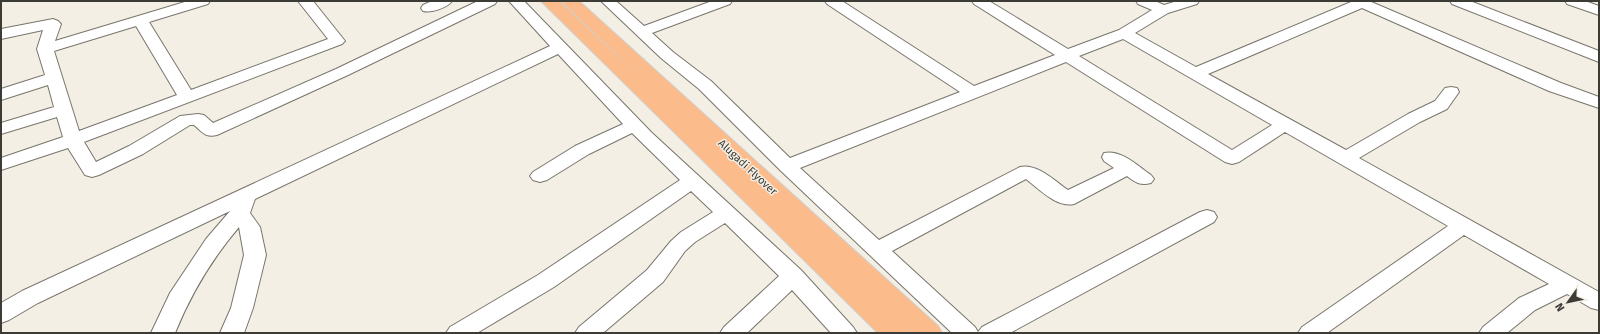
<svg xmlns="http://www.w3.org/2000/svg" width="1600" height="334" font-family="'Fira Sans',sans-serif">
<rect width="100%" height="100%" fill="#f4efe5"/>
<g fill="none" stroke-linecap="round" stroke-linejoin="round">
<defs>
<path id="minor" d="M188,1H210L208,4L149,22L191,90L328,39L298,1H313L345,41L342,44L84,142L96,162L129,146L180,116L198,114L204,115L213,123L336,69L478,1H497L495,4L348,75L217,135C206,138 202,132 194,125H190L143,154L99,175L92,177L85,175L68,148L1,170V158L63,137L57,117L1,134V123L54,107L48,85L1,100V89L45,75L37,49L43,30L1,39V29L53,19L58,21L61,24L55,41ZM136,26L177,95L79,131L54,51Z
M432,1H452C447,8 431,13 423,11L421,8L423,5Z
M509,1H524L652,133L801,270L853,327L857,333H831L792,290L747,333H720L724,327L779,276L725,223L695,242L685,251L663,282L603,333H575L579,327L647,270L671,241L681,232L713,212L691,191L554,287L477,333H446L450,327L538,275L680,180L632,133L589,154L547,180L540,182L533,180L530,176L533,172L575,146L623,124L558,54L255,199L250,213L260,227L266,255L253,308L244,333H220L231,308L244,255L239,227C211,260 191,294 175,333H151L170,293L206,239L230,211L38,303L9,320L1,323V303L22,291L550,46Z
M601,1H616L644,26L712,1H732L730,4L652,33L673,52L711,81L790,158L960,92L827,4L825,1H842L974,86L1055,55L974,4L972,1H989L1068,49L1119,30L1152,10L1138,4L1136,1H1155L1164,5L1177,1H1199L1197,4L1168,13L1135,33L1196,67L1351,2L1350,1H1369L1561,83L1599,97V108L1549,91L1362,8L1208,74L1346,150L1408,114L1435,101L1445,88L1451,87L1457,88L1459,92L1447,109L1420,122L1359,158L1599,292V310L1591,308L1567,294L1535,310L1507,333H1479L1483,327L1519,298L1549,284L1464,235L1327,333H1298L1302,327L1448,226L1285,132L1239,162L1232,164L1225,162L1066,62L800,168L879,240L1020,167C1037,163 1055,181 1068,190L1114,168L1104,161L1102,157L1104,153C1121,149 1138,166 1151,175L1154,179L1151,183C1140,186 1135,182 1127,176L1074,204C1057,208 1039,189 1026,179L892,251L975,327L978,332L982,327L1200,212L1207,210L1214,212L1217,217L1214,222L1010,333H952L780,170L699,89L661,58ZM1123,39L1272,125L1232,150L1079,56Z
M1450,1H1470L1599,51V62L1452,4Z
M1565,1H1585L1599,6V15L1567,4Z"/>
<path id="highway" d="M541,1H559L651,87L561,1H579L938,326L942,333H911L907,329L909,333H878Z"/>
</defs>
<use href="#minor" stroke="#79756c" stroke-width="2"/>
<use href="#highway" stroke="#d0d0cf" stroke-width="2"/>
<use href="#minor" fill="#fff" fill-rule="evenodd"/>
<use href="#highway" fill="#fcbb8a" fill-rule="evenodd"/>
</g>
<g text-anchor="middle" stroke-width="3" stroke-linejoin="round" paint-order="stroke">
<g font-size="11" fill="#3c3b36" stroke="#f4efe5">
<text transform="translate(748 167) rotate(43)" y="4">Alugadi Flyover</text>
</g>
</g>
<rect width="1600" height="334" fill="none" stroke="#3c3b36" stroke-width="4"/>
<g transform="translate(1568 302) rotate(237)" stroke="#f4efe5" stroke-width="3" paint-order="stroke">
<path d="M0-3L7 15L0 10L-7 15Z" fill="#3c3b36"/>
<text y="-6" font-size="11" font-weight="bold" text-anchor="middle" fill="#3c3b36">N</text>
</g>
</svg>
